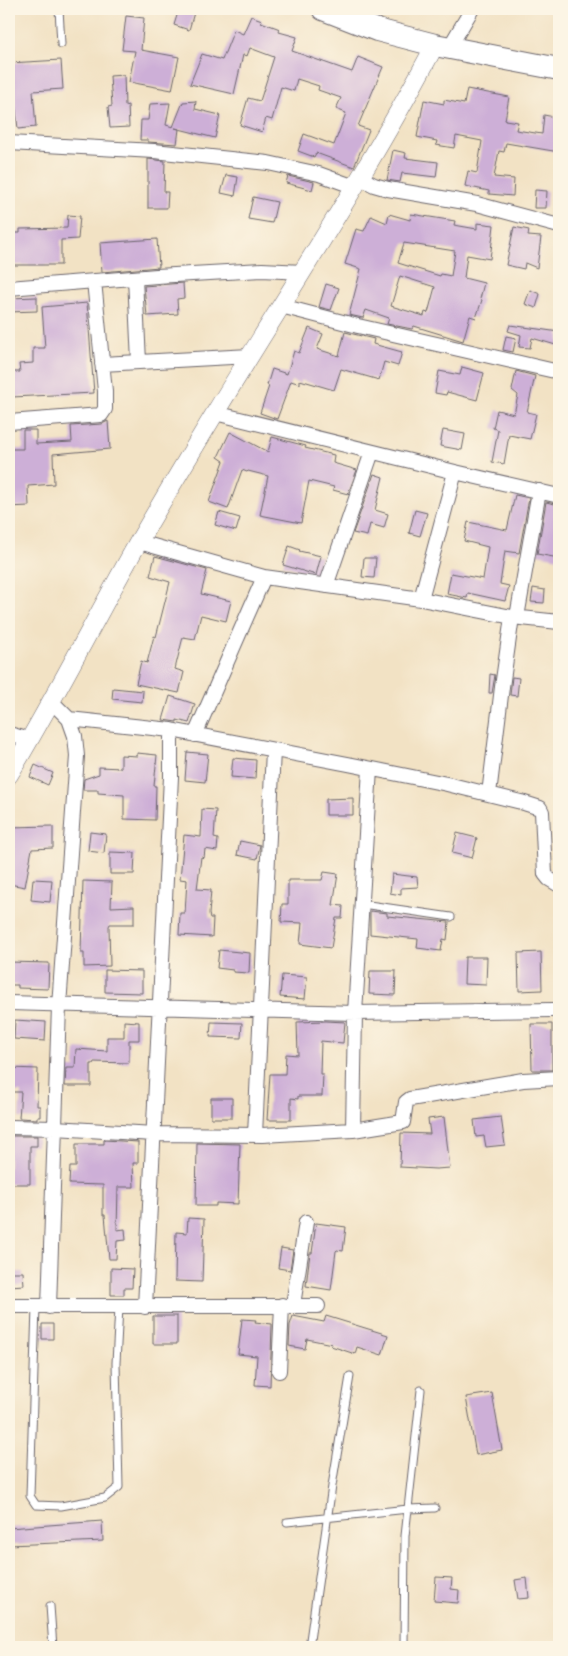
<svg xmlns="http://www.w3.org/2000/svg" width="568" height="1656" font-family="Caveat,sans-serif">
<rect width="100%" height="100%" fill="#fcf5e5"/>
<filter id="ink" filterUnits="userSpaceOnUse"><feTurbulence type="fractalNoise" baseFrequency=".02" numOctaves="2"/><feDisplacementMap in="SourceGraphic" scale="10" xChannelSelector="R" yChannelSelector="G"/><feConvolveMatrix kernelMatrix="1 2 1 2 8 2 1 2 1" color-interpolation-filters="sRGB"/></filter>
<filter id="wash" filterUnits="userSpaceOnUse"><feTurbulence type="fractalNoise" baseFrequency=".0096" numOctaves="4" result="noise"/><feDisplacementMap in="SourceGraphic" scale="20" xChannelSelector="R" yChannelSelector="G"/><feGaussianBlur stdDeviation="1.12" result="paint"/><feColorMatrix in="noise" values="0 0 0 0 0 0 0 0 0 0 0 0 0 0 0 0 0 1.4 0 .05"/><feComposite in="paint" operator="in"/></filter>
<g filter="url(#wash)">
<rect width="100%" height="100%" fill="#f2e2c4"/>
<g id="blocks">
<path fill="#cdafd7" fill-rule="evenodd" d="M179,9H195L189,30L174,25Z
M126,16L144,18L141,50L179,57L172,90L129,82L135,51L122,50Z
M251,16L262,20L261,22L280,29L279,32L297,37L292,51L352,72L358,57L383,67L358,126L369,130L354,167L316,153L314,157L298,151L304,134L334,145L346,113L336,109L341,98L318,90L319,86L297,79L294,91L281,87L272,120L266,118L262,132L240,125L248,98L260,101L274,57L250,48L247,56L243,55L234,94L190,84L202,54L222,60L234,30L243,34Z
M61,60L63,89L33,91L36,127L18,129L14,93H9V63Z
M124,75L125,106L128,105L129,127L110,128L108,107L112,106L110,76Z
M467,89L509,97L505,120L518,122L516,130L542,134L544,115L559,118V152L506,143L504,152L499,151L494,177L514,179L513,196L489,194V191L465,186L468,171L477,173L482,141L456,136L454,148L436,145L437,141L417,137L424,100L444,104V100L464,104Z
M196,101L195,109L220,115L215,138L175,128L179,129L177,144L148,142V140H140L141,120H148L150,104L170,103L166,125L173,127L183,102Z
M393,150L406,153L405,158L438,162L436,177L402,173L400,182L387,180Z
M148,159L165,161L164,192H168L167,208H148Z
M226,175L238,177L235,196L221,193Z
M288,176L314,182L312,190L286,183Z
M535,190L547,191L546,208H534Z
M253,197L277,202L272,223L248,219Z
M389,214L410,220L411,214L455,221L454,225L477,229V223L494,225L490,259L467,255L464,278L484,283L480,299L482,300L476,318L470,316L463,341L414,326L412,329L387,324L389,318L366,310L363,318L349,315L361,269L345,264L356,229L364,231L371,216L387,223ZM404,243L455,251L451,276L441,274L440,276L398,263ZM400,276L435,287L428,313L425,312L424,316L391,306Z
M68,215L80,216L78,239L61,240V265H9V233H20V229L67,228Z
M514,227L529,230L528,236L541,237L537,268L525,263L524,269L506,265Z
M157,239L159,267L102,272L100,243Z
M183,283L184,298L177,299L178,314L147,316L144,286Z
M326,284L339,288L331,310L319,307Z
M530,290L540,294L536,308L525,304Z
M37,297V311L9,312V298Z
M87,303L94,393L12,397L11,372H20L19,364L33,363V348H45L42,307Z
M510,325L559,332V346L532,338L530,348L519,347L521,335L508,331Z
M309,328L323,334L317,349L339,356L345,332L374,339L373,344L402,352L398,366L384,362L379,380L341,369L334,390L300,380V384L291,381L277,419L260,413L269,386L267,385L272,369L287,374L294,351L299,353Z
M506,336L516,338L513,352L503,350Z
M462,367L484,373L477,400L447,392L446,395L435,393L439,371L460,375Z
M516,371L535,376L527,412L536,414L530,439L509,435L504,464L492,462L498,430L493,428L497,410L514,414L518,395L512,390Z
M108,421L110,449L53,454L54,484L28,486L29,506L9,507V449H23V430H36V444L72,442L71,426L102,424Z
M443,430L465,434L462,450L440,446Z
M230,432L268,452L272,437L306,446L305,448L334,455L333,463L357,470L348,494L333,490L334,487L309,481L301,523L260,515L268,476L248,471L247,472L242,470L228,509L209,502L224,461L218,457Z
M374,474L383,477L375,510L388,514L384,528L370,524L367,536L353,533Z
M515,495L529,498L519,553L505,551L500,584L509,586L505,601L468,593L467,598L447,594L451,573L483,579L488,547L464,541L468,522L507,530Z
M546,502L559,505V558L537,554Z
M415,510L427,513L420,536L409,533Z
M219,512L240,518L236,531L215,525Z
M289,546L300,550L299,551L321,556L316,575L283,565Z
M155,556L207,570L201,594L231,601L226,621L201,615L195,639L183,637L175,669L184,672L179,693L136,684L141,661L147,663L154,636L156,637L170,582L150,576Z
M364,558H376L374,578L362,577Z
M533,588L545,590L544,603L531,602Z
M490,674L495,675L492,693H489Z
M512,677L519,678L517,696L510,695Z
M113,688L143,691L142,702L112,699Z
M170,696L195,704L189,723L177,720V722L163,720Z
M187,752L208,754L205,782L185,780Z
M137,753L157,755L154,786H156L155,820L124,819V795L98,793V790H83L84,779L99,774V767L121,768V755L137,756Z
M233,758L256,760L255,779L231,777Z
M35,765L53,773L48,785L30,777Z
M353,798V815H326V799Z
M202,809L216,810L214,838L218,839L217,851L205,849L204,858L201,857L197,889L211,890L209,914L210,918H213L212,937L179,935L180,913H185L187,880L180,879L184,835L201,837Z
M53,826V848L32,849L25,887L9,884V827Z
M90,832L106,834L104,853L88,851Z
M457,833L477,838L472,858L452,853Z
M240,841L260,845L257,859L237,855Z
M110,852L135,853L134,874H110Z
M324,872L338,874L333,905L343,906L342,918H336L331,948L300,944L302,923L281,922L282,904H288V880H322Z
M392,874L417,877L418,887L401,888V895L390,893Z
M33,879L52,880L50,902L31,900Z
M83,881L112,882L111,907L134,906V924H110L109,926L110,966L84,967V953H81Z
M370,911L387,913V916L449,922L447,940L443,939L441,951L417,948L418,939L370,934Z
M219,950L250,953L249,973L233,972V970L217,968Z
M541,952L542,990L519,991L518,953Z
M465,957H487L486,985L464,984Z
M9,962L49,963L48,989L18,988V985H9Z
M105,970L142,971V993L105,992Z
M370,971H396L395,995L369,994Z
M282,975L307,977L305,999L280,997Z
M15,1020L46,1022L45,1041L14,1039Z
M124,1021L139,1022V1040H129V1063L94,1062L93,1064H91V1086H65L66,1068H75L76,1049L107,1051V1037H124Z
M326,1021L345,1022L343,1043L321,1041L320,1074H323L322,1096H298V1099L291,1098V1120H267L270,1074H285L286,1054L298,1055L297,1022Z
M211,1022L242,1023L241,1038L210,1037Z
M531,1024H552V1070H532Z
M10,1068L38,1069L37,1106H40V1117H37V1119L19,1118L21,1092H9Z
M211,1098H232V1118H211Z
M444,1117L450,1168L436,1169L400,1167L401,1133L430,1134L428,1119Z
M501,1117L505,1145L486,1147L484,1136L476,1137L474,1120Z
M9,1136H37V1146H30V1184H9Z
M104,1140L138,1142V1163H133L134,1187H118L117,1230L125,1229L126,1240L117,1241L116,1259H109L105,1215H103V1185L69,1184L70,1167H76V1144H104Z
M197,1143L240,1144L238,1204L216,1203V1206H196Z
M188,1218L204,1219L202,1282L175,1281L176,1232L187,1233Z
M316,1223L346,1227L343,1251L337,1250L336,1251L331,1290L306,1286L310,1253H312Z
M281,1248L293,1250L290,1270L278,1268Z
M111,1268L133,1269L132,1288H124V1295H111Z
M9,1272H23L24,1285L10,1286Z
M153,1316H177V1344H153Z
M293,1316L324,1322L326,1316L388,1335L382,1355L357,1347L355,1354L331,1346L332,1344L307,1339L305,1349L289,1346L290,1325Z
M242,1319L256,1320L255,1322L272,1324L270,1386L255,1385L257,1356L238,1354Z
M42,1324H53V1339H42Z
M492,1393L502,1450L476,1455L466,1397Z
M102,1521L103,1541L9,1545V1528Z
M436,1577L452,1578L451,1589L459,1590L458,1603L434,1601Z
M527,1578L529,1598L518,1599L515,1580Z"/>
</g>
</g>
<g filter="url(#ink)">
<use href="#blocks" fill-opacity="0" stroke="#6b656b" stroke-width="1"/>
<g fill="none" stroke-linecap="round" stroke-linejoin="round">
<defs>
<path id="service" d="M59,9L61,44
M362,904L451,917
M36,1307L30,1496L36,1505L61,1506L105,1498L119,1487L116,1363L119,1307
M287,1522L408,1509L435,1508
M50,1606L53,1647
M309,1647L332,1486L350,1376
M404,1647L405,1536L421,1390"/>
<path id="minor" d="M449,48L472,9
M9,143L154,151L268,163L319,174L355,187
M361,178L374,185L388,189L477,204L559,226
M135,278L139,362
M9,288L157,276L262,270L303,272
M281,306L358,326L559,372
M102,364L250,356
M215,413L455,472L559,496
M9,422L101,415L105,409V391L94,281
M139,542L264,577L421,599L512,617L559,622
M326,586L372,452
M421,599L455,472
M517,617L539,491
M69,719L171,730L348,764L447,784L521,802L540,808L542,812L545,874L549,879L559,885
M9,734L30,740
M195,735L264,577
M489,794L502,687L512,617
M9,1003L355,1013L552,1010
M9,1127L55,1128L154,1134L262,1135L353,1130L403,1122L406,1102L410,1099L523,1080L559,1078
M353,1130L355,1013L370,769
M255,1135L273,750
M293,1305L306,1222
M9,1306H318
M49,1307L59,1006L77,756L75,736L69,719L52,702
M145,1307L171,777V730
M279,1371L282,1305"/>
<path id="tertiary" d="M9,775C55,698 95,619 139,541C164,498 189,456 215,413C289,291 368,172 435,45"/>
<path id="primary" d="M323,9L377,30L435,45L559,69"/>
</defs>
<use href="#service" stroke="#6b656b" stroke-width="9"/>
<use href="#minor" stroke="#6b656b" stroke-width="16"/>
<use href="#tertiary" stroke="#6b656b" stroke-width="19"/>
<use href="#primary" stroke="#6b656b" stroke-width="24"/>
<use href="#service" stroke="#fff" stroke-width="7"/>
<use href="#minor" stroke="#fff" stroke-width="14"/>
<use href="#tertiary" stroke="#fff" stroke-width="18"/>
<use href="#primary" stroke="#fff" stroke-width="22"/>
</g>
</g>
<rect width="568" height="1656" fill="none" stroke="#fcf5e5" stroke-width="30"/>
</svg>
